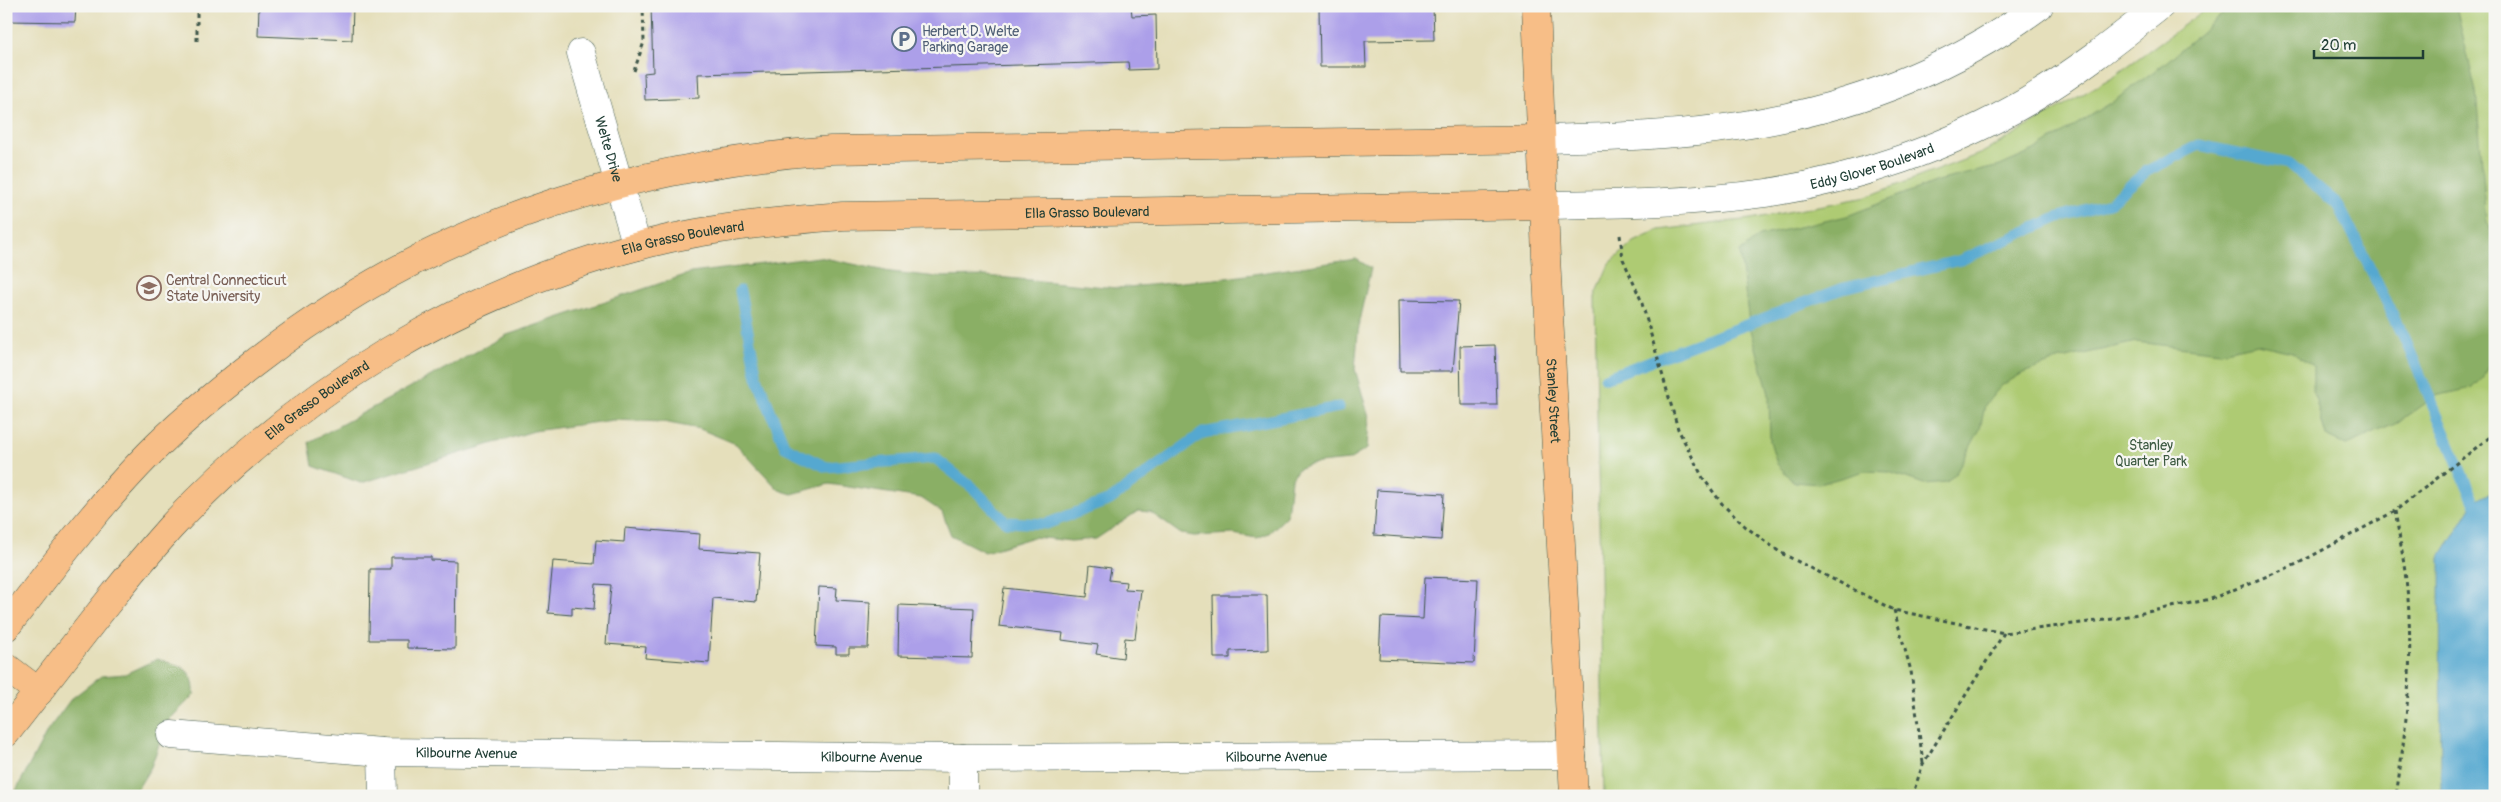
<svg xmlns="http://www.w3.org/2000/svg" width="2501" height="802" font-family="Pangolin,sans-serif">
<rect width="100%" height="100%" fill="#f6f6f2"/>
<filter id="ink" filterUnits="userSpaceOnUse"><feTurbulence type="fractalNoise" baseFrequency=".02" numOctaves="2"/><feDisplacementMap in="SourceGraphic" scale="10" xChannelSelector="R" yChannelSelector="G"/><feConvolveMatrix kernelMatrix="1 2 1 2 8 2 1 2 1" color-interpolation-filters="sRGB"/></filter>
<filter id="wash" filterUnits="userSpaceOnUse"><feTurbulence type="fractalNoise" baseFrequency=".0096" numOctaves="4" result="noise"/><feDisplacementMap in="SourceGraphic" scale="20" xChannelSelector="R" yChannelSelector="G"/><feGaussianBlur stdDeviation="1.12" result="paint"/><feColorMatrix in="noise" values="0 0 0 0 0 0 0 0 0 0 0 0 0 0 0 0 0 1.4 0 .05"/><feComposite in="paint" operator="in"/></filter>
<g filter="url(#wash)">
<rect width="100%" height="100%" fill="#e5dfbb"/>
<path fill="#aecb73" stroke="#668454" d="M2210,6H2495V796H1604L1595,297L1609,264L1634,242L1659,230L1751,219L1866,197L1982,153L2114,76Z"/>
<path fill="#8aaf65" stroke="#54764c" d="M2232,6H2456L2476,92L2487,222L2495,234V359L2481,379L2472,388L2435,396L2395,424L2346,445L2326,436L2313,390V366L2292,352L2257,344L2220,352L2136,342L2061,359L2023,373L2001,386L1985,405L1980,429L1956,473L1947,482L1924,484L1889,472L1865,471L1819,484L1794,482L1777,464L1770,441L1769,394L1749,323L1740,252L1759,236L1847,216L1937,181L2000,166L2034,151L2114,101L2165,63Z
M819,257L891,272L938,277L985,276L1117,288L1226,278L1356,259L1371,268L1359,321L1355,369L1369,418L1367,449L1349,460L1310,464L1298,469L1291,479L1287,516L1269,533L1257,538L1233,534L1194,536L1181,534L1150,512L1138,511L1096,539L1071,541L1034,537L985,552L951,535L942,512L921,498L829,484L792,494L779,490L736,444L700,429L663,422L613,420L534,431L361,483L313,466L309,442L507,335L691,273Z
M157,659C180,666 195,667 194,695L167,722L151,767L133,796H13L48,730L71,699L101,676L125,674Z"/>
<path fill="#54a8d0" stroke="#3a7282" d="M2495,490V796H2441L2440,558L2474,502Z"/>
<g fill="none" stroke-linecap="round" stroke-linejoin="round">
<path stroke="#54a8d0" stroke-width="11" d="M740,291L757,377L785,447L826,467L935,458L974,489L1006,522L1046,524L1110,500L1203,433L1339,407
M1605,378L1844,288L1961,260L2059,217L2109,203L2147,171L2199,145L2289,164L2339,206L2404,337L2474,502"/>
</g>
<g id="blocks">
<path fill="#ac9fe9" d="M6,6H76L75,22L6,21Z
M259,6H353L352,40L258,36Z
M651,6H1131L1132,16L1156,15L1157,69L1129,70L1128,62L698,74L699,98L645,100L644,73L653,72Z
M1319,6H1433L1434,40L1365,41L1366,67H1320Z
M1399,300L1459,301L1453,371H1400Z
M1495,345L1497,405H1461L1460,346Z
M1377,490L1444,494L1441,540L1374,535Z
M625,528L700,534L699,549L760,553L756,602L713,598L709,663L645,658L646,647L606,644L611,585L596,584L594,609L572,607V615L548,613L553,561L594,564L596,540L624,542Z
M391,557H431V560L456,561L455,649L407,648V640H369L370,569H391Z
M1090,565L1111,568L1109,580L1126,582L1125,589L1141,590L1135,639L1125,638L1123,658L1096,654L1098,645L1062,640L1063,633L999,626L1004,588L1087,597Z
M1425,577L1478,579L1474,663L1379,659L1381,617L1423,619Z
M819,587L837,588L836,600L870,602L868,648H849V654H836V647L816,646Z
M1213,595H1267L1268,650L1230,651V658H1214Z
M899,605L974,608L972,658L898,656Z"/>
</g>
</g>
<g filter="url(#ink)">
<use href="#blocks" fill-opacity="0" stroke="#3d5548" stroke-width="1"/>
<g fill="none" stroke-linecap="round" stroke-linejoin="round">
<defs>
<g id="minor">
<path id="s1" d="M581,53L637,246"/>
<path d="M1541,139C1606,137 1673,136 1738,126C1846,110 1950,71 2039,6"/>
<path id="s2" d="M1544,205C1618,204 1692,203 1766,193C1856,179 1950,147 2028,101C2075,73 2117,40 2160,6"/>
<path id="s3" d="M171,735L382,752L963,758L1572,755"/>
<path d="M382,752L383,796"/>
<path d="M963,758V796"/>
</g>
<g id="major">
<path id="s4" d="M1536,6L1546,257L1574,796"/>
<path d="M6,627C52,568 96,508 148,455C181,421 217,392 253,364C428,228 612,167 831,150L1541,139"/>
<path d="M6,667L39,692"/>
<path id="s5" d="M6,733C60,665 112,593 170,528C298,390 467,288 650,243C713,227 779,221 843,216L1544,205"/>
</g>
</defs>
<use href="#minor" stroke="#3d5548" stroke-width="29"/>
<use href="#major" stroke="#3d5548" stroke-width="29"/>
<path stroke="#3d5548" stroke-width="3" stroke-dasharray="4 4" stroke-linecap="butt" d="M197,41V6
M634,71L644,42L643,6
M1620,235L1623,259L1641,300L1678,429L1703,478L1723,505L1746,527L1781,553L1894,610L2004,633L2113,619L2211,599L2297,564L2395,511L2495,433
M2395,511C2401,546 2408,582 2409,617C2412,676 2405,737 2396,796
M1894,610L1911,671L1923,763
M1912,796L1923,764L2004,633"/>
<use href="#minor" stroke="#fff" stroke-width="28"/>
<use href="#major" stroke="#f7be87" stroke-width="28"/>
</g>
</g>
<defs>
<symbol id="parking-ring" viewBox="-11 -11 22 22"><circle r="9.5" fill="#f6f6f2" stroke="#5c6f8a" stroke-width="1.5"/><path d="M-3.5-5.5H1a3.5 3.5 0 0 1 0 7H-1V5.5H-3.5ZM-1-3.4V-.6H.8a1.4 1.4 0 0 0 0-2.8Z" fill="#5c6f8a"/></symbol>
<symbol id="university-ring" viewBox="-11 -11 22 22"><circle r="9.5" fill="#f6f6f2" stroke="#8d6e63" stroke-width="1.5"/><path d="M0-5L7-2L0 1L-7-2ZM-4 1L0 2.5L4 1V4Q0 6-4 4Z" fill="#8d6e63"/></symbol>
</defs>
<g fill-rule="evenodd">
<use href="#parking-ring" x="890" y="25" width="28" height="28"/>
<use href="#university-ring" x="135" y="274" width="28" height="28"/>
</g>
<g text-anchor="middle" stroke-width="4.5" stroke-linejoin="round" paint-order="stroke">
<g font-size="14" fill="#4e5e75" stroke="#f6f6f2" text-anchor="start">
<text x="922" y="36">Herbert D. Welte<tspan x="922" dy="16">Parking Garage</tspan></text>
</g>
<g font-size="14" fill="#1f3d34" stroke="#f6f6f2">
<text dy="5" stroke="none"><textPath href="#s1" startOffset="100">Welte Drive</textPath></text>
<text dy="5" stroke="none"><textPath href="#s2" startOffset="332">Eddy Glover Boulevard</textPath></text>
<text dy="5" stroke="none"><textPath href="#s5" startOffset="1268">Ella Grasso Boulevard</textPath></text>
<text dy="5" stroke="none"><textPath href="#s5" startOffset="862">Ella Grasso Boulevard</textPath></text>
<text dy="5" stroke="none"><textPath href="#s5" startOffset="458">Ella Grasso Boulevard</textPath></text>
<text dy="5" stroke="none"><textPath href="#s4" startOffset="395">Stanley Street</textPath></text>
<text dy="5" stroke="none"><textPath href="#s3" startOffset="296">Kilbourne Avenue</textPath></text>
<text dy="5" stroke="none"><textPath href="#s3" startOffset="701">Kilbourne Avenue</textPath></text>
<text dy="5" stroke="none"><textPath href="#s3" startOffset="1106">Kilbourne Avenue</textPath></text>
</g>
<g font-size="14" fill="#785e54" stroke="#f6f6f2" text-anchor="start">
<text x="166" y="285">Central Connecticut<tspan x="166" dy="16">State University</tspan></text>
</g>
<g font-size="14" fill="#3c5941" stroke="#f6f6f2">
<text x="2151" y="450">Stanley<tspan x="2151" dy="16">Quarter Park</tspan></text>
</g>
</g>
<rect width="2501" height="802" fill="none" stroke="#f6f6f2" stroke-width="25"/>
<path d="M2314 50v8h109v-8" fill="none" stroke="#1f3d34" stroke-width="2.5"/>
<text x="2321" y="50" font-size="15" fill="#1f3d34" stroke="#f6f6f2" stroke-width="4" paint-order="stroke">20 m</text>
</svg>
